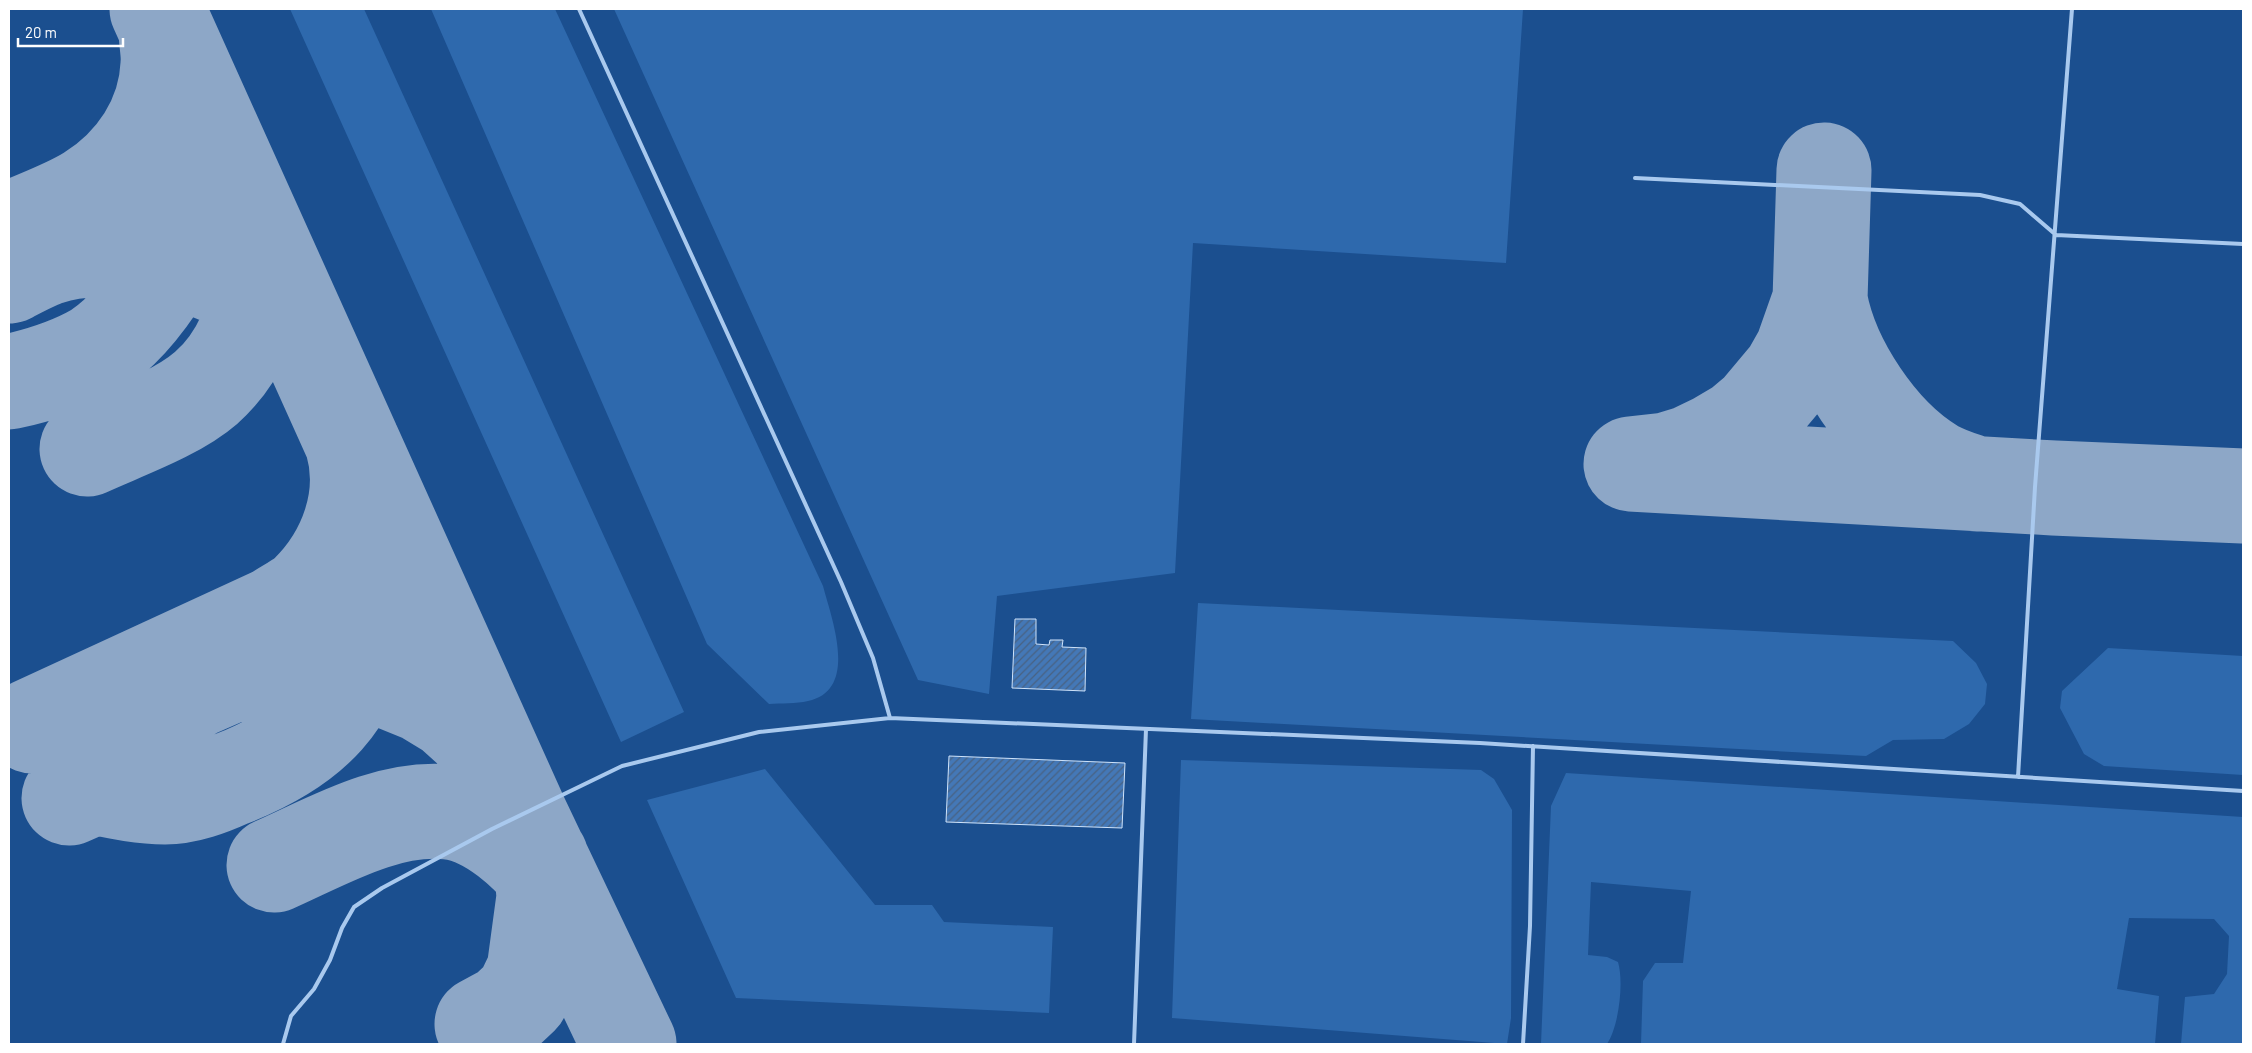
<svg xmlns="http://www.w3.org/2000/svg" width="2252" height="1053" font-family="Barlow,sans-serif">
<defs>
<pattern id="building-hatch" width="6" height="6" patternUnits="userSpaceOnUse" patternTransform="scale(1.25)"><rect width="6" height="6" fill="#4478b7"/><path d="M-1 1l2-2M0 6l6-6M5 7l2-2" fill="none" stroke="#486282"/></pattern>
</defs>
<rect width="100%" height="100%" fill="#1b4f8f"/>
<path fill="#2e69ad" d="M290,9H364L684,712L621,742Z
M431,9H555L823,586C832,620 859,690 808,701C796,704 781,703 769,704L707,644Z
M614,9H1523L1506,263L1193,243L1175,573L997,596L989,694L918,680Z
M1198,603L1953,641L1976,663L1987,684L1985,704L1969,724L1944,739L1893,740L1866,756L1191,719Z
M2108,648L2243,656V775L2104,766L2084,754L2060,708L2062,691Z
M1181,760L1481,770L1494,779L1512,810L1511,1018L1507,1044L1172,1018Z
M765,769L875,905H932L944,922L1053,927L1049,1013L736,998L647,800Z
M1566,773L2243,817V1044H2181L2185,997L2214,994L2227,974L2229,936L2214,919L2129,918L2117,989L2159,996L2155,1044H1641L1643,981L1655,963H1683L1691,891L1591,882L1588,955L1607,957L1618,962C1624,982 1619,1026 1607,1044H1541L1551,806Z"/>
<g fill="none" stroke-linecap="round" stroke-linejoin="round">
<path stroke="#8da7c7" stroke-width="95" d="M157,9L520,815L629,1044
M1824,170L1820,300L1802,351L1789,374L1758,411L1739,427L1717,440L1690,453L1667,460L1631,464L2054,488L2243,496
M9,230C35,218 65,208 89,193C134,165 166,118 168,64C169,53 166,41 166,30
M9,276C21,270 34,262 47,258C100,239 178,257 227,280
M1820,300C1831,361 1880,435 1934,467C1948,475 1963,479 1977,484
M9,382C36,376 63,368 88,355C136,330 188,249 198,196C203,166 200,135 195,105
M87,449C124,432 176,414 206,388C239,359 259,313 260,269C260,257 258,244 257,231
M32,726L275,614C285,607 298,601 307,593C347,554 368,496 352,442
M94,787C118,792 141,797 165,797C188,797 211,788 231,779C315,746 353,704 376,616
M69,798L94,787L112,759L138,733L164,710L194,691L226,677L256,669L296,664L359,669L423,695L451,712L471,730L492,754
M274,865C328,841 387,806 448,812C489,816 529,854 553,885
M482,1024L506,1011L522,996L534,971L544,897L541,858"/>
</g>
<path fill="url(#building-hatch)" stroke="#cfe3fa" d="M1015,619H1036V644L1049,645L1050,640H1063L1062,647L1086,648L1085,691L1012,688Z
M949,756L1125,763L1122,828L946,822Z"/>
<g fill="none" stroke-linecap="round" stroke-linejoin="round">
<path stroke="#a9c9ee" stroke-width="4" d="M1635,178L1980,195L2020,204L2056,235L2243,244
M890,718L1480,743L2243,791
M2018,777L2035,487L2072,9
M283,1044L291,1016L314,989L330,960L342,928L354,907L382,888L492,829L622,766L759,732L890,718L873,658L841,582L579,9
M1134,1044L1146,729
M1523,1044L1530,926L1533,746"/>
</g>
<rect width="2252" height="1053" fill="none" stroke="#ffffff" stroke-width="20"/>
<path d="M18 38v8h105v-8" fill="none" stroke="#ffffff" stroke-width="2.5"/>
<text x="25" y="38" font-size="15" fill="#ffffff" stroke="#1b4f8f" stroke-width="4" paint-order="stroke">20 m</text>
</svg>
